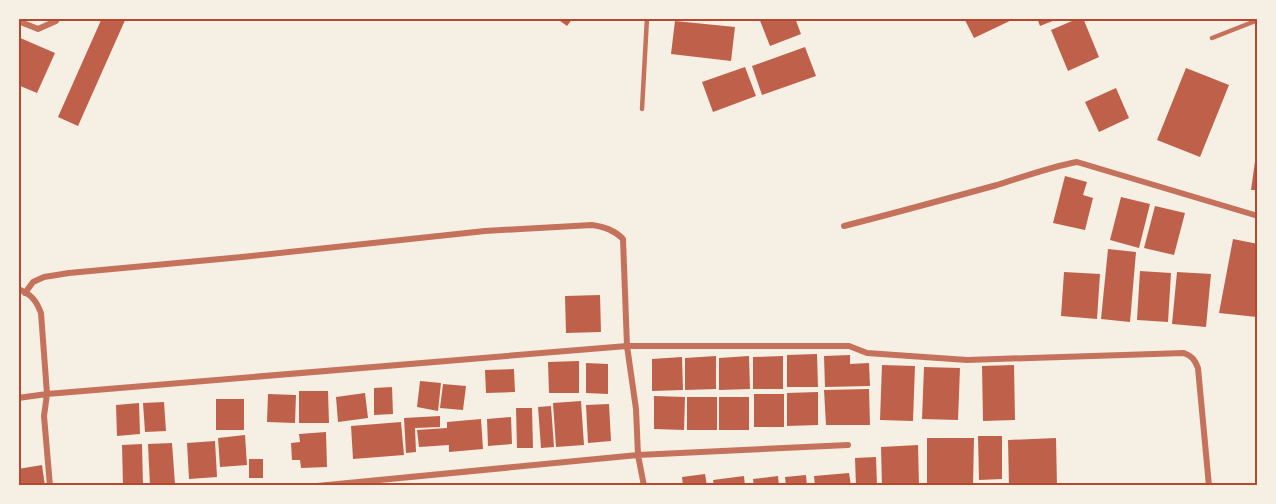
<svg xmlns="http://www.w3.org/2000/svg" width="1276" height="504" font-family="'Sofia Sans Condensed',sans-serif">
<rect width="100%" height="100%" fill="#f6efe4"/>
<path fill="#bf614a" d="M102,18H126L78,126L58,117Z
M556,18H573L567,26Z
M759,18H795L801,34L770,46Z
M964,18H1016L974,38Z
M1037,18H1060L1040,26Z
M1079,18H1083L1099,57L1068,71L1051,30Z
M675,21L735,27L731,61L671,54Z
M18,37L55,53L37,93L18,85Z
M805,47L816,76L762,95L752,66Z
M745,67L756,96L713,112L702,82Z
M1186,68L1229,85L1200,157L1157,140Z
M1116,88L1129,118L1099,132L1085,102Z
M1257,147H1258V190H1251Z
M1065,176L1087,182L1083,195L1093,198L1085,230L1053,223Z
M1121,197L1150,204L1139,248L1110,240Z
M1155,206L1185,213L1174,255L1144,248Z
M1233,239L1258,244L1257,317L1219,313Z
M1108,249L1136,252L1130,322L1101,319Z
M1140,271L1171,273L1168,322L1137,320Z
M1064,272L1100,274L1097,319L1061,316Z
M1177,272L1211,274L1206,327L1172,324Z
M600,295L601,332L566,333L565,296Z
M817,354L818,387H787V355Z
M850,355V364L869,363L870,386L825,387L824,356Z
M716,356V389L685,390V358Z
M749,356L750,389L719,390V358Z
M783,356V389H753V357Z
M682,357L683,390L652,391V359Z
M579,361V393H549L548,362Z
M586,363L608,364V394L586,393Z
M882,365L915,366L913,421L880,420Z
M1014,365L1015,420L983,421L982,366Z
M924,367L960,368L958,420L922,419Z
M514,369L515,392L486,393L485,370Z
M420,381L441,383L438,411L417,407Z
M443,384L466,386L463,410L440,408Z
M392,387L393,414L374,415V388Z
M869,389L870,425H826L824,390Z
M299,391H328L329,423H299Z
M818,392V425L787,426V393Z
M365,393L368,418L338,422L336,397Z
M268,394L296,395L295,423L267,422Z
M754,394H784V427H754Z
M654,396L685,397L684,430L654,429Z
M687,397H717V430H687Z
M719,397H749V430H719Z
M216,399H244V430H216Z
M581,401L584,445L556,447L553,403Z
M164,402L166,431L145,432L143,403Z
M139,403L140,434L117,436L116,405Z
M609,404L611,441L588,443L586,405Z
M551,406L554,447L541,448L538,407Z
M516,408H532L533,448H517Z
M440,416V427L415,428L416,452L406,453L404,418Z
M511,417L512,444L488,446L487,419Z
M481,419L483,449L449,452V445L419,447L417,430L447,428V422Z
M401,422L404,455L353,459L351,426Z
M326,432L327,467L301,468L300,460H292L291,443L300,442L299,434Z
M245,435L247,465L220,467L218,438Z
M978,436H1002V479L979,480Z
M927,438H974L973,486H927Z
M1056,438L1057,486H1009L1008,440Z
M215,441L217,477L189,479L187,443Z
M172,443L175,484L150,486L148,444Z
M142,444L143,486H123L122,445Z
M918,445L919,486H882L881,447Z
M876,457L877,486H856L855,458Z
M249,459H263V478H249Z
M42,465L45,486H18V469Z
M849,473L851,486H815L814,476Z
M705,474L707,486H683L682,477Z
M806,475L807,486H786L785,477Z
M744,476L745,486H714L713,480Z
M778,476L779,486H754L753,479Z
M623,483L624,486H603V484Z"/>
<g fill="none" stroke-linecap="round" stroke-linejoin="round">
<path stroke="#c5725c" stroke-width="4.5" d="M1212,38L1258,20
M642,109L647,18"/>
<path stroke="#c5725c" stroke-width="6" d="M18,21L38,29L56,21L57,18
M844,226C895,213 946,199 997,185C1023,177 1050,167 1077,162L1258,216
M18,289C31,294 36,300 41,313L47,394L44,416L50,486
M25,293L33,282L44,277L69,273L242,257L485,231L592,225C605,227 614,230 623,239L627,346L636,409L638,455L644,486
M18,398L47,394L627,346H849L867,353L967,360L1184,353C1192,356 1195,360 1198,368L1209,486
M317,486L638,455L848,445"/>
</g>
<rect width="1276" height="504" fill="none" stroke="#f6efe4" stroke-width="39"/>
<rect x="20" y="20" width="1236" height="464" fill="none" stroke="#b5482f" stroke-width="2"/>
</svg>
